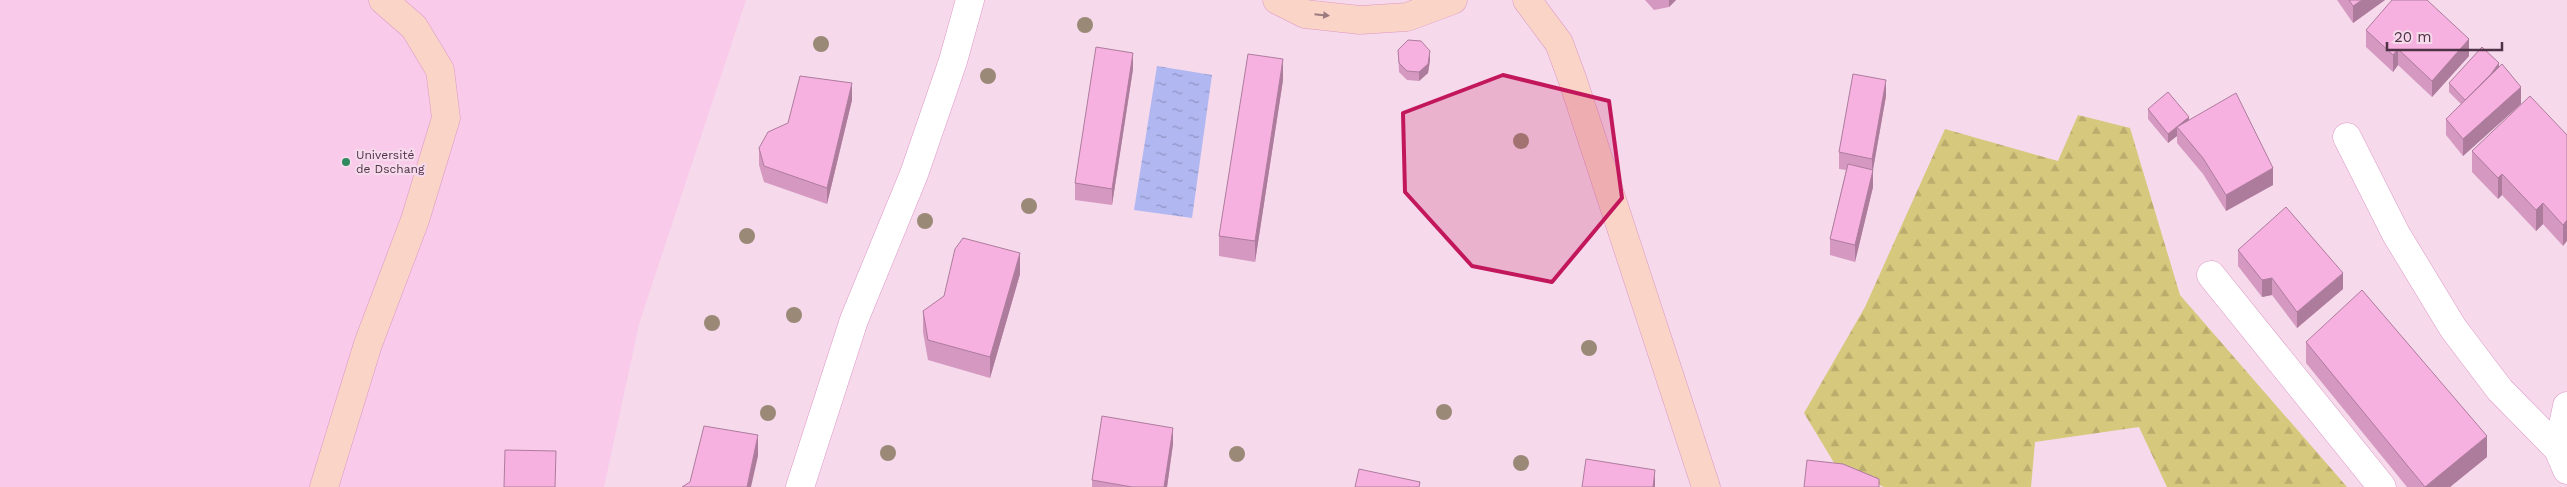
<svg xmlns="http://www.w3.org/2000/svg" width="2567" height="487" font-family="'Work Sans',sans-serif">
<defs>
<pattern id="forest-firs" width="22" height="20" patternUnits="userSpaceOnUse" patternTransform="scale(1.25)"><rect width="22" height="20" fill="#d6c87c"/><path d="M5 1l3.5 6h-7zM16 11l3.5 6h-7z" fill="#b9ac6d"/></pattern>
<pattern id="water-ripples" width="26" height="14" patternUnits="userSpaceOnUse" patternTransform="scale(1.25)"><rect width="26" height="14" fill="#b0b7f1"/><path d="M2 4q2-2 4 0t4 0M15 11q2-2 4 0t4 0" fill="none" stroke="#9195c5"/></pattern>
</defs>
<rect width="100%" height="100%" fill="#f6d9eb"/>
<path fill="#f9cae9" d="M0,0H746L639,324L604,487H0Z"/>
<path fill="url(#forest-firs)" d="M2078,115L2130,128L2180,295L2347,487H2167L2139,427L2035,442L2031,487H1884L1836,466L1804,413L1865,307L1945,129L2058,161Z"/>
<path fill="url(#water-ripples)" d="M1157,66L1212,75L1192,218L1134,210Z"/>
<g fill="none" stroke-linecap="round" stroke-linejoin="round">
<defs>
<path id="street" d="M2347,137L2396,234L2453,328L2500,390L2558,449L2567,470
M2211,275L2382,487
M2558,449L2567,406
M800,487L854,320L914,174L953,61L970,0"/>
<path id="secondary" d="M1277,0L1305,14L1360,20L1407,17L1453,0
M1527,0L1559,43L1573,81L1706,487
M324,487L368,344L415,220L446,118L440,70L414,27L383,0"/>
</defs>
<use href="#street" stroke="#dd99c7" stroke-width="29"/>
<use href="#secondary" stroke="#dd99c7" stroke-width="29"/>
<use href="#street" stroke="#fff" stroke-width="28"/>
<use href="#secondary" stroke="#f9d4c7" stroke-width="28"/>
</g>
<g fill="#9a8977">
<circle cx="1085" cy="25" r="8"/>
<circle cx="821" cy="44" r="8"/>
<circle cx="988" cy="76" r="8"/>
<circle cx="1521" cy="141" r="8"/>
<circle cx="1029" cy="206" r="8"/>
<circle cx="925" cy="221" r="8"/>
<circle cx="747" cy="236" r="8"/>
<circle cx="794" cy="315" r="8"/>
<circle cx="712" cy="323" r="8"/>
<circle cx="1589" cy="348" r="8"/>
<circle cx="1444" cy="412" r="8"/>
<circle cx="768" cy="413" r="8"/>
<circle cx="888" cy="453" r="8"/>
<circle cx="1237" cy="454" r="8"/>
<circle cx="1521" cy="463" r="8"/>
</g>
<path fill="#d498c1" d="M1645,0H1676L1669,7L1654,10Z
M2337,0H2385L2353,23Z
M2366,30L2469,56L2432,97L2398,65L2393,72L2366,47Z
M1398,50L1430,60L1428,73L1419,81L1407,80L1399,72Z
M2499,67L2521,104L2463,156L2446,135V119L2461,104L2449,92V83Z
M1133,69L1112,205L1075,200V183Z
M1283,80L1255,262L1219,256V236Z
M1886,96L1873,170V187L1855,262L1830,255V239L1846,170L1839,169V152Z
M852,100L827,204L764,182L759,165V148Z
M2148,109L2189,120L2273,185L2226,211L2203,174L2177,143V136L2168,143L2148,119Z
M2567,135L2563,246L2543,224L2536,231L2502,195L2498,199L2472,172V151Z
M2238,250L2343,289L2297,328L2272,295L2262,297L2238,266Z
M1020,274L990,378L928,360L923,332V311Z
M2306,342L2487,457L2450,487H2407L2306,363Z
M1173,444L1167,487H1092V480Z"/>
<path fill="#ad7c9d" d="M1669,0H1676L1669,7Z
M2362,0H2385L2353,23V6Z
M2469,39V56L2432,97V81Z
M2398,49V65L2393,72V55Z
M1430,51V60L1428,73L1419,81V72Z
M1133,53V69L1112,205V189Z
M1283,59V80L1255,262V241Z
M2499,63V72L2466,110Z
M1886,80V96L1872,175V159Z
M852,83V100L827,204V188Z
M2521,87V104L2463,156V139Z
M2189,117V126L2177,127V136L2168,143V134Z
M2273,168V185L2226,211V195Z
M1873,170V187L1855,262V245Z
M2502,174V195L2498,199V178Z
M2543,203V224L2536,231V210Z
M2567,220V241L2563,246V225Z
M1020,253V274L990,378V357Z
M2343,273V289L2297,328V312Z
M2272,278V295L2262,297V280Z
M1173,428V444L1167,487H1164Z
M758,435V456L751,487H747Z
M2487,436V457L2450,487H2425Z
M1655,470V487H1653Z"/>
<path fill="#f7b1e0" stroke="#ad7c9d" d="M2349,0H2362L2353,6Z
M2392,0H2427L2469,39L2432,81L2398,49L2393,55L2366,30Z
M1408,40L1421,41L1430,51L1428,64L1419,72L1407,71L1399,63L1398,50Z
M1096,47L1133,53L1112,189L1075,183Z
M2482,47L2499,63L2491,74L2465,100L2449,83Z
M1248,54L1283,59L1255,241L1219,236Z
M2502,64L2521,87L2463,139L2446,119Z
M1853,74L1886,80L1872,159L1839,152Z
M800,76L852,83L827,188L764,166L759,148L768,132L788,123Z
M2168,92L2189,117L2168,134L2148,109Z
M2236,93L2273,168L2226,195L2203,158L2177,127Z
M2530,96L2567,135V220L2563,225L2543,203L2536,210L2502,174L2498,178L2472,151Z
M1848,164L1873,170L1855,245L1830,239Z
M2286,207L2343,273L2297,312L2272,278L2262,280L2238,250Z
M963,238L1020,253L990,357L928,340L923,311L944,296L955,249Z
M2362,290L2487,436L2425,487L2306,342Z
M1102,416L1173,428L1164,487H1132L1092,480Z
M704,426L758,435L747,487H682L690,482Z
M505,450L556,451L555,487H504Z
M1586,459L1655,470L1653,487H1582Z
M1807,460L1843,464L1879,479V487H1804Z
M1359,469L1420,482L1419,487H1355Z"/>
<defs><path id="oneway-solid" d="M-6-.8H1V-3.2L6.5 0L1 3.2V.8H-6Z" transform="scale(1.25)"/></defs>
<use fill="#9b7b80" href="#oneway-solid" transform="translate(1322 15) rotate(6)"/>
<path fill="#c2185b" fill-opacity="0.2" stroke="#c2185b" stroke-width="4" stroke-linejoin="round" d="M1503,75L1609,101L1622,198L1552,282L1472,266L1405,192L1403,113Z"/>
<circle fill="#2f8a5f" stroke="#f6d9eb" stroke-width="2" cx="346" cy="162" r="5"/>
<g text-anchor="middle" stroke-width="4.5" stroke-linejoin="round" paint-order="stroke">
<g font-size="12" fill="#4e3245" stroke="#f6d9eb" text-anchor="start">
<text x="356" y="159">Université<tspan x="356" dy="14">de Dschang</tspan></text>
</g>
</g>
<path d="M2387 42v8h115v-8" fill="none" stroke="#4e3245" stroke-width="2.5"/>
<text x="2394" y="42" font-size="15" fill="#4e3245" stroke="#f6d9eb" stroke-width="4" paint-order="stroke">20 m</text>
</svg>
